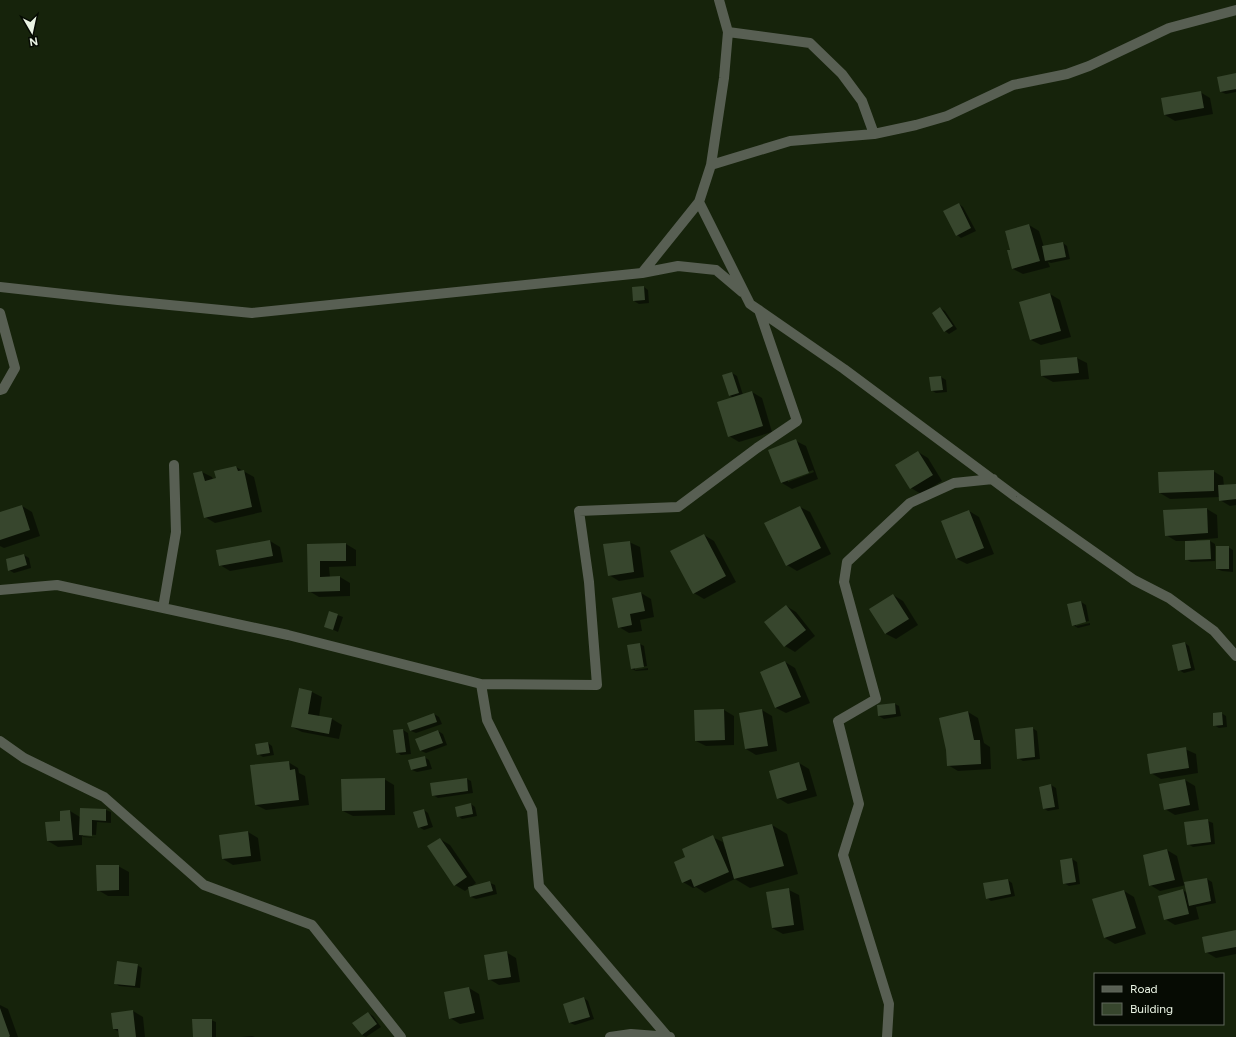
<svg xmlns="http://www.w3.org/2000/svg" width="1236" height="1037" font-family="Figtree,sans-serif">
<rect width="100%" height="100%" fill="#16230b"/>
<path fill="#0007" fill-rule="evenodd" d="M1236,74V92L1226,94L1221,92Z
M1200,92L1210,98L1213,114L1175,121L1165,115Z
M959,204L963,207L976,231L961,238L957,235Z
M1029,225L1039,231L1044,247L1063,243L1067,246L1070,259L1051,263L1048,262L1050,267L1023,274L1013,269L1011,250Z
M644,287L648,290L649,303L639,304L634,301Z
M1050,294L1060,300L1071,337L1041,345L1031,340Z
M940,308L945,311L957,329L949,334L945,331Z
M1077,358L1087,363L1089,379L1053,382L1042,376L1041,361Z
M732,373L737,376L743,395L752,392L762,398L772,432L739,442L729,436L733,398L729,395Z
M941,377L946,380L947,392L936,393L931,390Z
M796,441L806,446L818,479L792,489L782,483L770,450ZM813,470L814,472L788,482V480Z
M918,452L928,458L942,481L921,494L911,488Z
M236,467L254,477L262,512L215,523L205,517L195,473L202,472L212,477L213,480Z
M1213,471L1223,477L1224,486L1236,485V505L1230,506L1220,500V497L1170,499L1160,493Z
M22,506L32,512L40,536L4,548L0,546V514Z
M800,507L810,512L831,554L797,571L787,565Z
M1207,509L1217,515L1218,538L1196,540V542L1210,541L1215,544V561L1191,562L1186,559V541H1176L1166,535Z
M969,511L979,517L994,554L967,564L957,559L942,522Z
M704,535L714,541L736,582L704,599L694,593Z
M270,541L280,547L283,562L230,571L220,565Z
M629,542L640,547L644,577L619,581L609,575Z
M346,544L356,550V566L329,567L330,577H340L350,583V596L319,597L309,591L308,545Z
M1228,547L1233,550V572L1222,571L1217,569Z
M24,555L29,558L31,568L14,573L9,570Z
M641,593L651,599L654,617L640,620L642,631L629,633L619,627Z
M893,595L903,601L918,625L896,639L886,634Z
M1081,602L1086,605L1089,621L1076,624V626L1090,623V625L1078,628L1073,625Z
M786,606L796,612L815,636L795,652L785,646Z
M329,612L343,617L338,632L325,626Z
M1185,643L1189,646L1195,670L1184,673L1179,670Z
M640,644L644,646L647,666L635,668V670L648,668V670L636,671L632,669Z
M785,662L795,668L810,703L786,713L776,708Z
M299,689L312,692L322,697L319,717L332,719L342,725L339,739L302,732L292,727Z
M895,704L899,706L901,716L884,719L879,716Z
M724,710L734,716V745L706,746L696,741Z
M762,710L772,716L777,751L756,755L746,749Z
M968,712L978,718L984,743L990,747L991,769L958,771L948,765Z
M1221,713L1226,716L1227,727L1219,728L1214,725Z
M434,714L439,717L442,724L416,733L411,731L408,724Z
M1032,728L1037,731L1040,759L1023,761L1018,758Z
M403,730L408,733L411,754L401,755L397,752L394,731Z
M438,731L443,734L447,745L426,753L421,751L416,740Z
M268,743L272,746L274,755L263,757L258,754Z
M1185,749L1196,754L1198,773L1161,779L1151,773Z
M424,757L429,760L432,769L417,772L412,770Z
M288,762L298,768L299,773L305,776L309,805L266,810L256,805Z
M799,763L809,769L817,796L788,804L778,798Z
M384,779L394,785L395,815L353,816L343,811Z
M467,779L471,781L473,793L438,798L433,795Z
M1185,780L1195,786L1199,810L1175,815L1165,809Z
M1051,785L1056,788L1059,809L1048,811L1043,808Z
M471,804L475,807L477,816L462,819L458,816Z
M81,809L106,810L111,812V823L97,822L96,835L83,834V836L96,838L84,837L82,836V845L58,847L48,841L70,811L80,817Z
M424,810L428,813L433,827L424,830L419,827Z
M1208,821L1213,823L1215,844L1193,847L1188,844Z
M772,825L787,834L798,874L750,888L735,879L705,893L696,887L693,888L683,882L687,857L712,837L723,842L725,849Z
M248,832L258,838L261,861L233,865L223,859Z
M440,839L450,845L476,883L471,887L490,883L495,885L497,894L476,899L471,897L469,888L465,891L455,885L428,847Z
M1167,850L1177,856L1184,884L1207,879L1212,882L1216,903L1196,907L1199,919L1175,925L1165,919L1183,890L1187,893L1186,885L1160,891L1150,885Z
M1072,859L1077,862L1080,884L1069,886L1064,883Z
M118,866L129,872V896H108L98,890Z
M1008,880L1012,883L1015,896L991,901L987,898Z
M789,890L799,895L804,930L783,934L772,928Z
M1124,891L1134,897L1146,934L1115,944L1105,938Z
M1236,931V954L1216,958L1206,952Z
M506,952L516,958L520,982L499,985L489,979Z
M137,965L142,968L140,988L119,986L115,983Z
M469,988L479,994L484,1019L460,1024L450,1018Z
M584,998L588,1001L594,1019L575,1025L570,1023L564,1004Z
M0,1005L8,1009L18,1037H0Z
M133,1011L143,1017L145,1037H120L119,1032L114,1029Z
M368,1013L373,1016L381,1027L366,1037L362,1035Z
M211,1020L216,1022V1037H194Z
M252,1036L255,1037H241Z"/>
<path fill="#37462d" d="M1236,73V89L1220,92L1217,77Z
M1201,91L1204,108L1164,115L1161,98Z
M959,203L971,228L956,236L943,211Z
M1029,224L1040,261L1012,269L1007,250H1010L1005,231Z
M1063,242L1066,257L1045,261L1042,246Z
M644,286L645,300L633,301L632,287Z
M1050,293L1061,331L1030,340L1019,302Z
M940,307L953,326L944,332L932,313Z
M1077,357L1079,373L1041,376L1040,360Z
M732,372L739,393L729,396L722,375Z
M941,376L943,390L931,391L929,377Z
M752,391L763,426L728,437L717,402Z
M796,439L809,473L781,483L768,450Z
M918,451L933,475L910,489L895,465Z
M236,466L238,471L244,470L252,507L204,518L193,473L202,471L205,481L216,478L214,471Z
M1214,470V491L1159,493L1158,472Z
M1236,484V499L1219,501L1218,485Z
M22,505L30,530L0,540V512Z
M800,506L821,548L786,566L764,523Z
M1207,508L1208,533L1165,536L1163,510Z
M969,510L984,548L956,559L941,521Z
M704,534L726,576L693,594L670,551Z
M270,540L273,556L219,566L216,550Z
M1210,540L1211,559L1185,560V541Z
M630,541L634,572L608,576L603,544Z
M346,543V561H320V577L340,576V591L308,592L307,544Z
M1216,546H1229V569H1216Z
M24,554L27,565L8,571L6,559Z
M641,592L645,611L630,614L632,625L618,628L612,598Z
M893,594L909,619L885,634L869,609Z
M1081,601L1086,622L1072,626L1067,604Z
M786,605L806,630L784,647L764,622Z
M329,611L338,614L333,630L324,627Z
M1185,642L1191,668L1178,671L1172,645Z
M640,643L644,667L631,669L627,645Z
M785,661L801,697L775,708L760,672Z
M299,688L312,691L308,714L332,718L329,734L291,727Z
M895,703L896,714L878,716L877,705Z
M724,709L725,740L695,741L694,710Z
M762,709L768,746L745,749L739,713Z
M968,711L974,740H980L981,764L947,766L946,750L939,718Z
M1222,712L1223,725L1213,726V713Z
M434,713L437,722L410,731L407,723Z
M1033,727L1035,757L1017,759L1015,729Z
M403,729L406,752L396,753L393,730Z
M438,730L443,743L420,751L415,739Z
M268,742L270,753L257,755L255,744Z
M1186,747L1189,768L1150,774L1147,754Z
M425,756L427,766L411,770L408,760Z
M289,761L290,770L295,769L299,800L255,805L250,765Z
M799,762L807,790L777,799L769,771Z
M385,778V810L342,811L341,779Z
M467,778L468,791L432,796L430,783Z
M1185,779L1190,805L1164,810L1159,784Z
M1051,784L1055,807L1043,809L1039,787Z
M471,803L473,814L457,817L455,807Z
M80,808L106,809V821L92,820V836L79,835Z
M424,809L428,825L418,828L413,812Z
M70,810L73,840L47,841L45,822L60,821V811Z
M1208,819L1211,842L1187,845L1184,822Z
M772,824L784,866L734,879L722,837Z
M248,831L251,856L222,859L219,835Z
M713,835L729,872L694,887L691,879L682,883L674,862L685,857L682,849Z
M440,838L467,877L454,886L427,846Z
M1167,849L1175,880L1149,886L1143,855Z
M1072,858L1076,882L1063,884L1060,860Z
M96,865H119V890L97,891Z
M1207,878L1211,901L1189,906L1184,882Z
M1008,879L1011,894L986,899L983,883Z
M490,881L493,891L470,897L468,887Z
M789,888L794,925L772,928L766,892Z
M1183,889L1189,914L1164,920L1158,896Z
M1124,890L1136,928L1104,938L1092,899Z
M1236,930V947L1205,953L1202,937Z
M507,951L511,977L488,980L484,955Z
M117,961L138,964L135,986L114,984Z
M469,987L475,1013L449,1019L444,992Z
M584,997L590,1017L569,1023L563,1004Z
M0,1008L10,1036L9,1037H0Z
M133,1010L136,1037H119L118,1029H113L111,1013Z
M368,1012L377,1024L362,1035L352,1023Z
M192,1019H212V1037H193Z"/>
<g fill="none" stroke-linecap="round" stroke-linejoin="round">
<path stroke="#585f53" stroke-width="10" d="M719,0L728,32L810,43L842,74L862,101L874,134
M711,165L724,78L728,32
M699,202L750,304L844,369L1016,497L1134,580L1169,598L1214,631L1236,656
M642,273L678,266L716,270L742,292
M0,287L118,300L252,313L642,273L699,202L711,165L790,141L874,134L916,125L947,116L1013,85L1067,74L1089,66L1169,28L1236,10
M0,313L15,368L3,389L0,390
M0,590L57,585L288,635L481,684L597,685L589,582L579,511L678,507L757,448L797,421L759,310
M163,608L176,532L174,465
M481,684L487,720L532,810L539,886L667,1036
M0,741L24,758L104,797L204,885L312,925L401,1037
M610,1037L631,1034L670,1037
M887,1037L889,1004L843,855L859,804L838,721L876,699L844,582L847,562L910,503L954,483L993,479"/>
</g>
<rect x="1094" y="973" width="130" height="52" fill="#060b03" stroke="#61685d"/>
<rect x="1102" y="986" width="20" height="6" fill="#585f53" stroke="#61685d"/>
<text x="1130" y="993" font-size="12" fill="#eaf4e4">Road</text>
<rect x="1102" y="1003" width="20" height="12" fill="#37462d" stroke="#61685d"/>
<text x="1130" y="1013" font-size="12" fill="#eaf4e4">Building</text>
<g transform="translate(32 32) rotate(171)" stroke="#060b03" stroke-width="3" paint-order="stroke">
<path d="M0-3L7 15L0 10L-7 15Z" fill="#eaf4e4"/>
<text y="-6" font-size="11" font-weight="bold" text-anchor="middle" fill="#eaf4e4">N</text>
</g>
</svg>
